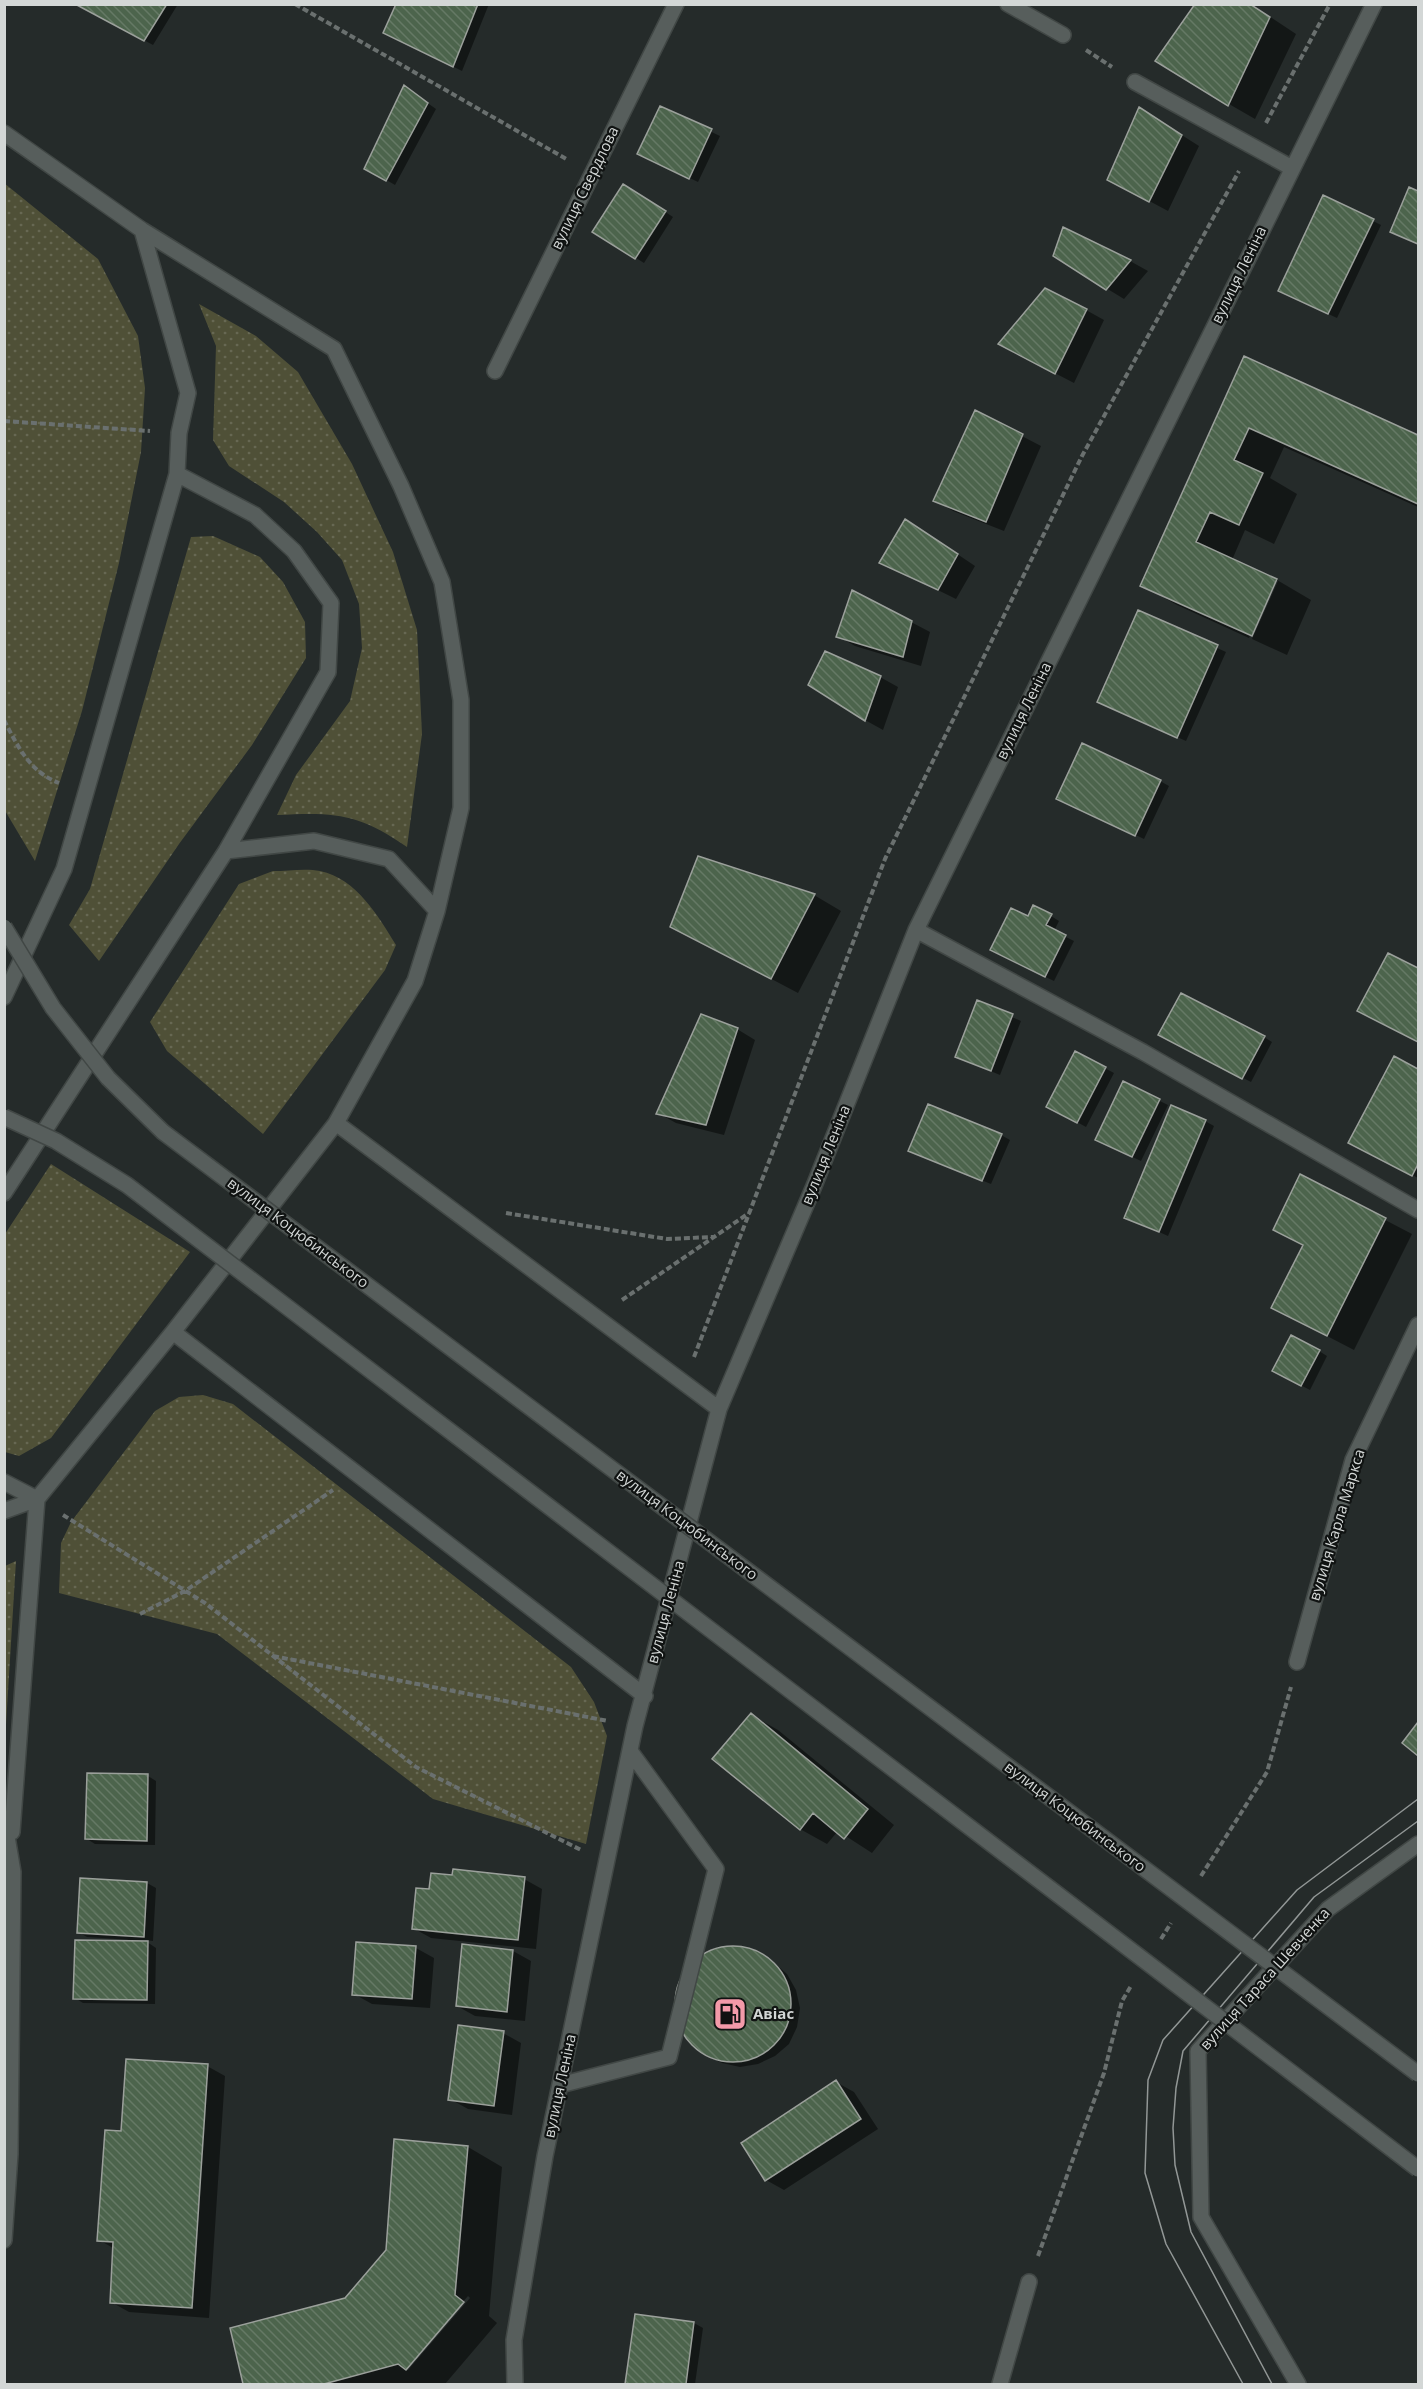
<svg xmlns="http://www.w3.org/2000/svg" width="1423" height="2389" font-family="'Open Sans',sans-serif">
<defs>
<pattern id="grass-dots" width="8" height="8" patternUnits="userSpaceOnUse" patternTransform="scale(1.5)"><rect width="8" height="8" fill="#4f5037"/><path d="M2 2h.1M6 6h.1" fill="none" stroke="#676853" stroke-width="1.8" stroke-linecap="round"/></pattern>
<pattern id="building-back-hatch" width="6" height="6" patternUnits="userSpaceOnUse" patternTransform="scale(1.5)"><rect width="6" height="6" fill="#4c644c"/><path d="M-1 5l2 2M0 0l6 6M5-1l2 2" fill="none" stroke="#657965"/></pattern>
</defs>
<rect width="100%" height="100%" fill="#252b2a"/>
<path fill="url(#grass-dots)" d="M4,183L98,259L138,336L145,388L141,452L119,563L82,711L35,861L4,809Z
M199,304L256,336L298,372L352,464L393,552L417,630L422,734L407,847C358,813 335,812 277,815L296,775L350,701L362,648L359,604L342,560L317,532L284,502L229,466L213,440L216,346Z
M213,536L260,557L283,582L305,622L306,658L252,745L179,844L99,961L69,925L90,889L191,537Z
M273,871C288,871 306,868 320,871C357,879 378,916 396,945L385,970L263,1134L167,1051L150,1022L239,884Z
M51,1164L190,1252L51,1438L19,1456L5,1452V1234Z
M203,1395L233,1404L571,1667L594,1702L607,1736L586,1844L433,1799L217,1634L59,1593L61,1543L71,1522L155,1411L179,1397Z
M16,1561L5,1741V1566Z"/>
<path fill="#0007" fill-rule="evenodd" d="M77,4H178L153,45Z
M397,4H489L462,71L394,37Z
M1251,4L1296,34L1255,119L1229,104Z
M405,87L436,109L395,185L366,168Z
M661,108L720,136L698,182L648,158Z
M1158,120L1199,146L1168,211L1127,189Z
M1410,189L1418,193V244L1401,236Z
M632,190L673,217L644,263L595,232Z
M1373,221L1381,225L1337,318L1288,295Z
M1064,229L1130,261L1148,271L1124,299L1106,288Z
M1086,310L1104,320L1074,383L1018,354Z
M1245,358L1418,437V507L1284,447L1270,478L1297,494L1274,544L1245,530L1232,560L1277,580L1311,600L1287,655L1252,639L1278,581H1275L1249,638L1177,605L1142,585Z
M975,412L1041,446L1004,531L953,511L935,500Z
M923,531L975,566L956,599L881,562Z
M1138,612L1226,652L1186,741L1099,702Z
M911,622L930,632L921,666L855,646L838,636Z
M880,677L898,687L883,730L865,720Z
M1160,781L1169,786L1144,839L1064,801Z
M814,895L841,911L798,993L699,941Z
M1051,916L1059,921L1054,931L1074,941L1054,981L1000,955L1029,918Z
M1388,955L1418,970V1041L1368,1015Z
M978,1002L1021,1021L1000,1075L957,1057Z
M737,1029L755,1040L724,1135L676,1123L658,1113Z
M1264,1037L1272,1042L1251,1082L1168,1039Z
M1076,1053L1114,1073L1086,1127L1048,1106Z
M1395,1058L1418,1070V1178L1359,1147Z
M1123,1083L1168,1105L1141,1161L1105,1144Z
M1205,1121L1214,1126L1168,1236L1126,1217Z
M1001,1135L1010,1140L991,1184L919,1155Z
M1301,1176L1412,1234L1354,1350L1273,1308L1304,1246L1275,1229Z
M1319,1351L1327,1356L1310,1390L1283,1376Z
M751,1715L778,1730L894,1825L872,1853L838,1831L827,1844L800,1829Z
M148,1776L156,1781L155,1845L95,1844L87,1839Z
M82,1879L147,1883L156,1888L153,1941L144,1940L156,1948L155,2004L83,2003L75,1998L131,1942V1940L87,1937L78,1932Z
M524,1879L542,1889L536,1949L431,1938L413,1928L430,1891Z
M358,1944L416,1948L434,1958L430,2008L372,2004L354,1994Z
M728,1948L747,1949L773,1962L787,1974L796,1990L800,2008L797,2027L789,2044L775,2056L758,2064L740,2067L722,2063L712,2058L696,2048L684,2033L677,2015L676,1997L682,1978L693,1963L709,1953Z
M513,1951L531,1961L525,2021L475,2016L457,2006Z
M503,2033L521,2043L512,2115L468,2109L450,2099Z
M207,2066L225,2076L209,2318L129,2312L111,2302L115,2249L99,2240L122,2133Z
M836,2082L854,2092L878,2129L784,2190L766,2180Z
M468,2147L502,2167L489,2316L497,2323L445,2384H244L232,2329L346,2300L387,2251ZM468,2296L470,2298L408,2370H404Z
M637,2316L694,2323L703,2328L695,2384H627Z"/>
<path fill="url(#building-back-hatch)" stroke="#9ba09b" stroke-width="1.5" d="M75,4H167L144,41Z
M396,4H478L453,67L383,33Z
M1195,4H1250L1270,17L1228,106L1155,61Z
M404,85L428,103L386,181L364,169Z
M660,106L712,129L689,179L637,154Z
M1139,107L1182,135L1149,202L1107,180Z
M623,184L666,211L635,259L592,232Z
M1409,187L1418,191V244L1390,232Z
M1323,195L1374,219L1328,314L1278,291Z
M1323,195L1374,219L1328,314L1278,291Z
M1063,227L1131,260L1106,290L1053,256Z
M1045,288L1087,309L1055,374L998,344Z
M1244,356L1418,435V504L1249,428L1234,460L1263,473L1239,525L1210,512L1196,542L1277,579L1252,636L1140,586Z
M975,410L1023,434L986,522L933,501Z
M905,519L958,554L938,590L879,563Z
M852,590L912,621L903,657L836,637Z
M1138,610L1218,645L1177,738L1097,702Z
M825,651L881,676L865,721L808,685Z
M1082,743L1161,780L1135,836L1056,799Z
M698,856L815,894L771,979L670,927Z
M1033,905L1052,914L1046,925L1066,935L1045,977L990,950L1011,908L1028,916Z
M1388,953L1418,968V1042L1357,1011Z
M1181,993L1265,1036L1242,1079L1158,1035Z
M1181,993L1265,1036L1242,1079L1158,1035Z
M977,1000L1013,1014L991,1071L955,1057Z
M977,1000L1013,1014L991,1071L955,1057Z
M701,1014L738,1028L706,1125L656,1114Z
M1075,1051L1106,1067L1077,1123L1046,1107Z
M1075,1051L1106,1067L1077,1123L1046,1107Z
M1394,1056L1418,1069V1164L1412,1176L1348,1143Z
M1123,1081L1160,1099L1132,1157L1095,1140Z
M928,1104L1002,1134L982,1181L908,1151Z
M928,1104L1002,1134L982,1181L908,1151Z
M1171,1105L1206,1120L1159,1232L1124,1218Z
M1171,1105L1206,1120L1159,1232L1124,1218Z
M1300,1174L1386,1218L1327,1336L1271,1308L1303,1245L1273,1230Z
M1291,1335L1320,1350L1301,1386L1272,1371Z
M751,1713L868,1809L844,1839L813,1813L800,1830L712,1759Z
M1418,1722V1756L1402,1743Z
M87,1773L148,1774L147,1841L85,1839Z
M453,1869L525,1877L518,1940L412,1929L416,1888L429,1889L431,1873L452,1875Z
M80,1878L147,1882L144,1937L77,1933Z
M75,1940L148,1941L147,2000L73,1999Z
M356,1942L416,1946L412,1999L352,1995Z
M462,1944L513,1950L507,2012L456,2006Z
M675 2004a58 58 0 1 1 116 0a58 58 0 1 1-116 0Z
M458,2025L504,2031L494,2106L448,2100Z
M126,2059L208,2064L192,2308L110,2303L113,2242L97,2241L105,2130L121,2131Z
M836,2080L861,2119L765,2181L741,2143Z
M394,2139L468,2146L455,2295L464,2302L406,2370L398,2364L324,2384H243L230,2328L345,2298L386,2250Z
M635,2314L694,2322L686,2384H625Z"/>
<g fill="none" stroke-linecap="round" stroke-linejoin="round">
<defs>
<path id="minor" d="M1008,4L1063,35
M1135,82L1292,168
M4,133L142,230L334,349L401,486L442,582L461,700V808L437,911L415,981L336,1123L173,1332L37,1499L4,1511
M495,371L676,4
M226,851L314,841L389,859L437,911
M916,930L1143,1052L1418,1210
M4,997L64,869L177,474L179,433L188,393L142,230
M336,1123L719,1409
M4,1193L226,851L328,672L331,603L294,551L255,515L177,474
M173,1332L645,1696
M4,1482L37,1499L12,1832
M1297,1662L1353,1460L1418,1325
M4,1819L13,1872L10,2154L4,2240
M560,2085L669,2057L716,1869L630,1751
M515,2384L514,2340L545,2156L635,1726L719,1409L814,1186L916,930L1374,4
M1000,2384L1029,2282
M1298,2384L1201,2217L1198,2051L1328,1909L1418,1844"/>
</defs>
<use href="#minor" stroke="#414745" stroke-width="18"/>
<path stroke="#6a706f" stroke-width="4" stroke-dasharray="6 3" stroke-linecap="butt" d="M295,4L568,160
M1086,50L1112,67
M1266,123L1330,4
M4,421L150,431
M4,720C18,747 30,772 59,783
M506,1213L667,1239L713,1237
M622,1300L749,1213
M694,1357L885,859L1082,456L1239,171
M63,1515L205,1603L416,1767L581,1850
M140,1614L185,1591L333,1490
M273,1656L608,1721
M1201,1876L1267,1772L1291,1687
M1161,1939L1171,1923
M1038,2256L1104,2073L1122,2001L1131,1986"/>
<use href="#minor" stroke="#575e5c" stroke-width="15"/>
<path stroke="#929796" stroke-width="1.5" d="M1243,2384L1166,2244L1145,2173L1148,2080L1163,2040L1297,1890L1418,1799
M1272,2384L1191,2232L1175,2165L1173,2128L1176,2088L1183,2051L1314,1897L1418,1821"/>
<defs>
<path id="minor-bridge" d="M4,927L53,1008L108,1078L163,1132L1418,2074
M4,1117L56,1141L127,1185L1418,2169"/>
</defs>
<use href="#minor-bridge" stroke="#414745" stroke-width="18" stroke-linecap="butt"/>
<use href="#minor-bridge" stroke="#575e5c" stroke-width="15"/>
</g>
<defs>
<symbol id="fuel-square" viewBox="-11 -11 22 22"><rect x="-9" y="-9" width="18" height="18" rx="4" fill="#f39aa9" stroke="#101312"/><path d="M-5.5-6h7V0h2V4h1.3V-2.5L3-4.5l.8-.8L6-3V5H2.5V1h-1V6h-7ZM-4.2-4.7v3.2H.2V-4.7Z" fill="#111"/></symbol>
</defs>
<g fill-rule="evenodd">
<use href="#fuel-square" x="711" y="1995" width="38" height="38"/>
</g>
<g text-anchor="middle" stroke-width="4.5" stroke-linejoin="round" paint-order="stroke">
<g font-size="15" fill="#d3d7d6" stroke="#101312">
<text transform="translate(585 188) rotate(-64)" y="5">вулиця Свердлова</text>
<text transform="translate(1239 275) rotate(-64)" y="5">вулиця Леніна</text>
<text transform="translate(1024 711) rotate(-64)" y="5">вулиця Леніна</text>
<text transform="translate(826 1155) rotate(-68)" y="5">вулиця Леніна</text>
<text transform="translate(298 1233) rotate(37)" y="5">вулиця Коцюбинського</text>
<text transform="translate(687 1525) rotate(37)" y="5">вулиця Коцюбинського</text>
<text transform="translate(1337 1525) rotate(-73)" y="5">вулиця Карла Маркса</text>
<text transform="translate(666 1612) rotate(-75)" y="5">вулиця Леніна</text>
<text transform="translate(1075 1817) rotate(37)" y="5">вулиця Коцюбинського</text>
<text transform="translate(1265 1979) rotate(-48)" y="5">вулиця Тараса Шевченка</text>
<text transform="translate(560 2086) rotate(-78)" y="5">вулиця Леніна</text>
</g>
<g font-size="15" font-weight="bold" fill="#d3d7d6" stroke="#101312" text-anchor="start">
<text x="753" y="2019">Авіас</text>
</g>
</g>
<rect width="1423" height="2389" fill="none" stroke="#d3d7d6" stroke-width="12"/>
</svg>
